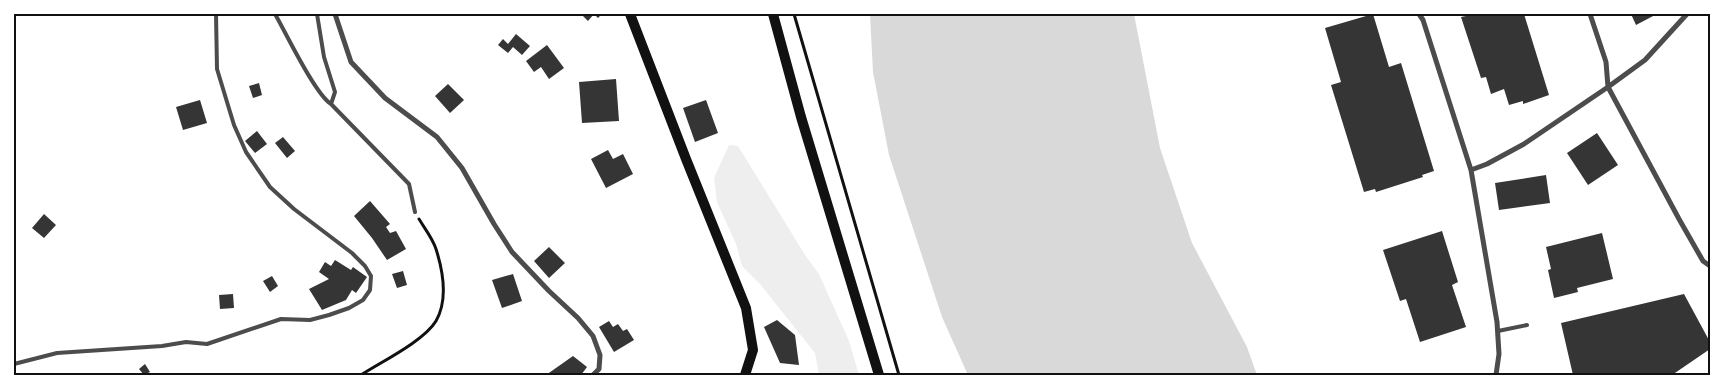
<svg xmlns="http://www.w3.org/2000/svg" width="1724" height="389" font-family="'IBM Plex Serif',serif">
<rect width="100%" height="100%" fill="#fff"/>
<path fill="#eee" d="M729,145L738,146L805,255L819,274L849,341L859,375H819L815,353L760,284L742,266L736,244L717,202L714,178Z"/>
<path fill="#d9d9d9" d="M870,14H1134L1160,148L1192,243L1247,347L1257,375H968L942,317L889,155L873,72Z"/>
<path fill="#353535" d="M581,14H602L598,18L594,14L588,21Z
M1373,14L1389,67L1401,63L1434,171L1422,175L1423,177L1376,192L1375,189L1364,192L1331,85L1341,82L1325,28Z
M1466,14H1524L1549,95L1523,104V101L1509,105L1504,89L1491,94L1486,77L1481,78L1461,17L1466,16Z
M1631,14H1654L1655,15L1636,25Z
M516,34L530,46L522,55L513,47L508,53L498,45L503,39L508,44Z
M547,45L564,68L549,79L541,67L534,72L526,61Z
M616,79L619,121L582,123L579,82Z
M259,83L262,95L253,98L249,86Z
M448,84L464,100L450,113L435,96Z
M200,100L207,123L183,130L176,107Z
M706,100L718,133L695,142L683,108Z
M257,131L267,144L255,153L245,141Z
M1597,133L1618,165L1588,185L1567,153Z
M283,137L295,151L287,158L275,143Z
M608,150L613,159L623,154L633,174L606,188L591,159Z
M1546,175L1550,203L1499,210L1495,183Z
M370,201L390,224L386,227L390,233L396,231L406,249L387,260L372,238L354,216Z
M44,214L56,225L44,238L32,228Z
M1442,231L1458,282L1452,285L1466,327L1420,342L1406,299L1400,301L1383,250Z
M1602,233L1613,279L1577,288L1578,292L1554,298L1548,270L1551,269L1546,247Z
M549,247L565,263L549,278L534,261Z
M335,260L351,270L353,267L367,277L356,293L352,290L346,300L322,310L309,289L329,279L319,272L325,262L331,266Z
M403,271L407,285L397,288L392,274Z
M513,274L522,301L502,308L492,280Z
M272,276L278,286L270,292L263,281Z
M233,294L234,308L220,309L219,295Z
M1684,294L1710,342V349L1672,375H1573L1561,323Z
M777,320L795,335L799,365L780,363L764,327Z
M609,321L613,327L618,324L623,331L627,329L634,340L614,352L599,327Z
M573,356L587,367L581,375H546Z
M145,364L150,372L144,375L139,369Z"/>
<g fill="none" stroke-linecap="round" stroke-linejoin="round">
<path stroke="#111" stroke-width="3" d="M794,14L899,375
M361,375C381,362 424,341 436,321C448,300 443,271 436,249C433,239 425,229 419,219"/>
<path stroke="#4c4c4c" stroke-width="4" d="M275,14C286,33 315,94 331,104L335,92L324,57L317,14
M331,104L409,184L415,212
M1498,331L1527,325
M14,364L57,353L162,346L186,342L207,344L281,319L310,320L329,315L349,308L363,300L370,290L371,276L365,266L352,253L294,209L270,187L246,152L234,125L217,69L216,14"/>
<path stroke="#4c4c4c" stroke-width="5" d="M335,14L351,62L385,98L437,137L462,168L494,224L512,252L549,291L578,318L593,336L600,355L599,369L593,375
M1419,14L1423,20L1471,170L1497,322L1499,354L1496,375
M1590,14L1606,62L1608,87L1679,219L1703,261L1710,266
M1471,170L1487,164L1524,144L1608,87L1645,60L1687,14"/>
<path stroke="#111" stroke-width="10" d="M630,14L686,159L746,308L753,350L745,375
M773,14L801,117L879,375"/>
</g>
<rect width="1724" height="389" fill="none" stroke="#ffffff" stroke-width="30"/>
<rect x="15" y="15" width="1694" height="359" fill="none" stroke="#111" stroke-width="2"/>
</svg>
